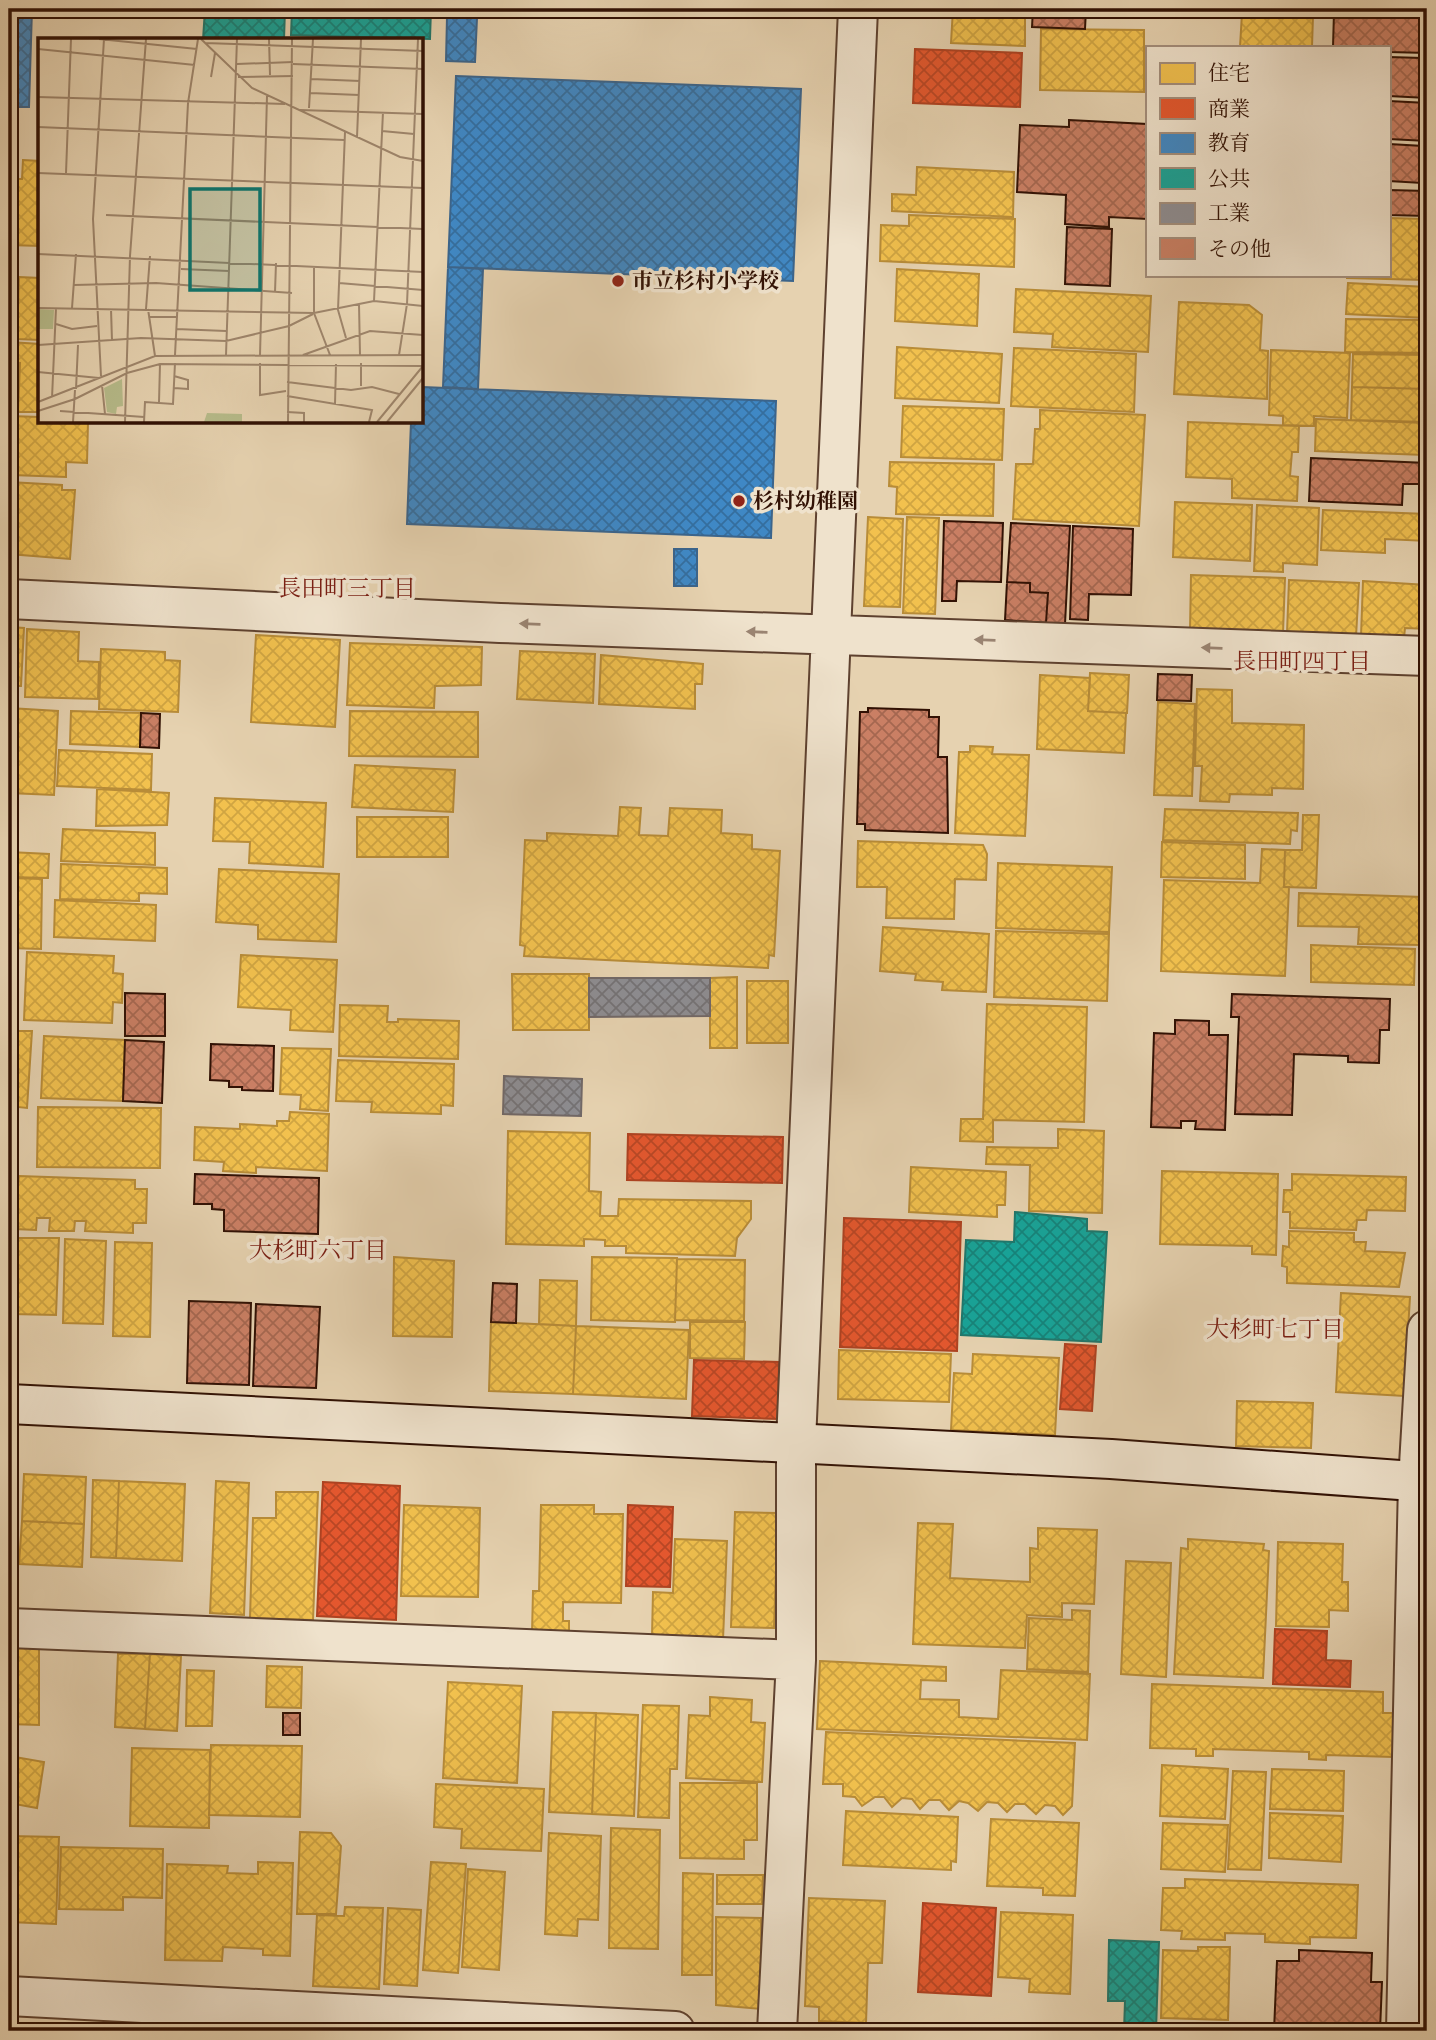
<svg xmlns="http://www.w3.org/2000/svg" width="1436" height="2040" font-family="'Gentium Book Plus','Noto Serif JP',serif">
<defs>
<pattern id="homes-cross-hatch" width="8" height="8" patternUnits="userSpaceOnUse" patternTransform="scale(1.75)"><rect width="8" height="8" fill="#f2c14e"/><path d="M0 0l8 8M0 8l8-8" fill="none" stroke="#d0a542"/></pattern>
<pattern id="shops-cross-hatch" width="8" height="8" patternUnits="userSpaceOnUse" patternTransform="scale(1.75)"><rect width="8" height="8" fill="#e4572e"/><path d="M0 0l8 8M0 8l8-8" fill="none" stroke="#b94725"/></pattern>
<pattern id="schools-cross-hatch" width="8" height="8" patternUnits="userSpaceOnUse" patternTransform="scale(1.75)"><rect width="8" height="8" fill="#3f88c5"/><path d="M0 0l8 8M0 8l8-8" fill="none" stroke="#356e9e"/></pattern>
<pattern id="public-cross-hatch" width="8" height="8" patternUnits="userSpaceOnUse" patternTransform="scale(1.75)"><rect width="8" height="8" fill="#17a398"/><path d="M0 0l8 8M0 8l8-8" fill="none" stroke="#15837a"/></pattern>
<pattern id="industry-cross-hatch" width="8" height="8" patternUnits="userSpaceOnUse" patternTransform="scale(1.75)"><rect width="8" height="8" fill="#8d8d92"/><path d="M0 0l8 8M0 8l8-8" fill="none" stroke="#747275"/></pattern>
<pattern id="building-cross-hatch" width="8" height="8" patternUnits="userSpaceOnUse" patternTransform="scale(1.75)"><rect width="8" height="8" fill="#ca7f64"/><path d="M0 0l8 8M0 8l8-8" fill="none" stroke="#a56750"/></pattern>
</defs>
<rect width="100%" height="100%" fill="#e6d2b0"/>
<filter id="stains"><feTurbulence type="fractalNoise" baseFrequency=".00286" numOctaves="4"/><feColorMatrix values="0 0 0 0 .2 0 0 0 0 .09 0 0 0 0 .02 0 0 0 .5 -.17"/></filter>
<radialGradient id="worn" r=".72"><stop offset=".6" stop-color="#630" stop-opacity="0"/><stop offset="1" stop-color="#630" stop-opacity=".3"/></radialGradient>
<path fill="url(#homes-cross-hatch)" stroke="#b88c38" stroke-width="2" d="M953,9H1025V46L951,43Z
M1242,13L1313,16L1312,47H1240Z
M1041,29L1144,30V92L1040,90Z
M23,160L40,161V246L9,245V179H22Z
M917,167L1014,172L1013,217L892,211V194L916,195Z
M909,215L1015,219L1014,267L880,261L881,225L909,226Z
M1389,218L1427,219L1425,280L1347,278V275H1389Z
M897,269L979,274L977,326L895,321Z
M19,277L40,278V340L17,339Z
M1348,283L1427,287V318L1346,314Z
M1016,289L1151,296L1148,352L1052,347L1053,334L1014,332Z
M1179,302L1249,305L1262,315L1260,350L1268,351L1267,399L1174,394Z
M1346,319L1427,320V353L1345,352Z
M9,342L40,344V412H18L20,363L9,362Z
M897,347L1002,354L999,403L895,398Z
M1014,348L1136,354L1134,412L1011,406Z
M1271,350L1350,353L1347,418L1314,416V426L1283,425V416L1269,415Z
M1353,354L1427,355V389L1352,387Z
M1352,387L1427,389V422L1351,420Z
M903,406L1004,409L1002,460L901,457Z
M1040,410L1145,415L1139,526L1013,519L1016,464H1033L1035,429H1040Z
M9,416L40,417V422H88L87,463L66,462V477L12,475L13,456L9,455Z
M1316,419L1427,423L1425,455L1315,451Z
M1188,422L1299,426L1298,452H1292L1290,476L1298,477L1297,501L1232,498V479L1186,477Z
M890,462L994,464L993,516L896,514L897,487L889,486Z
M9,482L62,485V490H75L70,559L9,554Z
M1175,502L1252,505L1250,561L1173,557Z
M1257,505L1319,508L1317,565L1283,563V572L1254,571Z
M1323,510L1427,514V541L1385,539V553L1321,550Z
M868,517L903,519L900,607L864,606Z
M907,517L939,518L935,614L903,613Z
M1191,575L1285,578L1283,633L1190,630Z
M1289,580L1359,583L1356,637L1287,633Z
M1363,581L1427,585V629L1405,628L1404,638L1361,636Z
M9,627L24,628L21,686H9Z
M27,629L79,632L78,661L99,662L98,699L25,697Z
M256,635L340,640L335,727L251,722Z
M350,643L482,647L481,685L435,686L434,708L347,705Z
M101,649L165,652V660L180,661L178,712L99,709Z
M520,651L595,654L593,703L517,699Z
M601,655L703,664L702,684H695V709L599,704Z
M1090,673L1129,675L1127,713L1088,711Z
M1040,675L1090,678L1088,711L1126,713L1124,753L1037,749Z
M1197,689L1232,690V723L1304,725L1303,789L1272,788V795L1230,794L1229,802L1200,801L1202,766H1195Z
M1158,702L1195,704L1192,796L1154,795Z
M9,708L58,711L54,795L9,793Z
M71,711L141,713L140,747L70,744Z
M350,711L478,712V757L349,756Z
M970,746L993,747L992,754L1029,755L1025,836L955,833L959,752H970Z
M59,750L152,754L151,790L57,786Z
M355,765L455,770L453,812L352,807Z
M97,789L169,793L167,825L96,826Z
M215,798L326,803L323,867L249,863L250,842L213,841Z
M620,807L641,808L639,835L668,836L670,808L722,810L721,833L752,835V849L780,851L774,956L769,955L768,968L524,956L525,946L520,945L525,840L547,841V833L618,836Z
M1165,809L1298,813L1297,831L1291,830L1290,844L1163,840Z
M1303,815H1319L1316,888L1284,887L1285,850H1302Z
M357,817H448V857H357Z
M63,829L155,833V865L61,861Z
M858,841L983,845L987,854L986,880L955,879L954,919L886,918L887,887H857Z
M1162,842L1245,845V879L1161,877Z
M1262,849L1285,850L1284,887H1289L1285,976L1161,971L1164,880L1260,883Z
M9,852L49,854L48,878L9,877Z
M998,863L1112,867L1109,932L996,928Z
M61,864L167,868V894L139,893V901L60,899Z
M219,869L339,874L336,942L258,939V925L216,922Z
M9,878L42,879L41,949L9,948Z
M1299,893L1423,897L1422,945L1358,944L1359,927L1298,926Z
M55,900L156,905L155,941L54,937Z
M883,927L989,934L986,992L942,990L943,982L915,980L916,974L880,971Z
M996,931L1109,934L1107,1001L994,997Z
M1311,945L1415,949L1414,985L1311,982Z
M27,952L114,956L113,973L123,974L122,1003L113,1002L112,1023L24,1020Z
M241,955L337,960L333,1032L290,1030L291,1010L238,1007Z
M512,974H589V1030H513Z
M737,977V1048H710V978Z
M747,981H788V1043H747Z
M987,1004L1087,1007L1084,1122L993,1120V1142L960,1141L961,1119H983Z
M340,1005L388,1006L387,1022H398V1019L459,1021L458,1059L339,1056Z
M9,1031H32L27,1108L9,1106V1124Z
M44,1036L125,1040L123,1101L41,1098Z
M282,1048L331,1049L328,1111L300,1109L301,1095L280,1094Z
M338,1060L454,1064L453,1106L441,1105V1114L371,1112L372,1102L336,1101Z
M38,1107L161,1108L160,1168L37,1167Z
M290,1112L329,1114L327,1171L256,1167V1173L223,1171L224,1162L194,1160L195,1127L240,1129V1124L277,1126V1121H289Z
M1058,1129L1104,1131L1102,1213L1029,1211L1030,1165L986,1164L987,1147L1058,1148Z
M508,1131L590,1133L589,1191L601,1192L600,1216H618L619,1199L751,1201V1219L737,1238L735,1256L626,1253V1246H605V1240L584,1239V1246L506,1244Z
M911,1167L1006,1172L1005,1205H997V1217L909,1212Z
M1162,1171L1278,1174L1276,1255L1252,1254V1246L1160,1244Z
M1292,1174L1406,1177L1405,1211L1367,1210L1366,1220H1357L1356,1230L1290,1228V1212H1283L1284,1190H1292Z
M19,1176L135,1180V1189H147L146,1223H133V1233L85,1231L86,1221H75L74,1231H49L50,1218H37L36,1230L14,1229V1219H9V1183L18,1184Z
M1289,1231L1354,1233V1242H1366L1365,1251L1405,1253L1399,1287L1287,1283V1267L1282,1266L1283,1246L1289,1247Z
M15,1238H59L56,1315L12,1314Z
M65,1239L106,1241L103,1324L63,1323Z
M115,1242L152,1243L150,1337L113,1336Z
M394,1257L454,1261L452,1337L393,1336Z
M592,1257L677,1258L675,1322L591,1320Z
M677,1259L745,1260L744,1321L675,1320Z
M540,1280L577,1281L576,1326L539,1324Z
M1341,1293L1410,1297L1404,1396L1336,1392Z
M491,1322L576,1326L573,1394L489,1391Z
M690,1322H745L744,1359L690,1358Z
M576,1326L689,1330L686,1399L573,1394Z
M839,1350L951,1354L949,1402L838,1399Z
M973,1354L1059,1358L1055,1435L951,1430L954,1373L972,1374Z
M1237,1401L1313,1403L1311,1448L1236,1446Z
M24,1474L86,1477L84,1524L22,1521Z
M9,1476H11L10,1568H9Z
M93,1480L119,1481L116,1558L91,1557Z
M119,1481L185,1484L182,1561L116,1558Z
M216,1481L249,1483L244,1615L210,1613Z
M276,1492H318L313,1620L250,1618L253,1518H276Z
M404,1505L480,1508L478,1597L401,1596Z
M541,1505H594V1514H623L621,1603L563,1602V1621H569V1634L532,1633L533,1591H539Z
M735,1512L778,1513L774,1628L731,1627Z
M22,1521L84,1524L82,1567L19,1564Z
M918,1523L953,1524L950,1578L1030,1582V1548L1038,1549V1528L1097,1530L1094,1604L1062,1603V1617L1027,1615L1025,1648L913,1644Z
M675,1539L727,1541L723,1640L652,1636L653,1592L673,1593Z
M1188,1539L1264,1544L1263,1550L1269,1551L1263,1678L1174,1674L1181,1548L1188,1549Z
M1278,1542L1343,1544L1342,1582H1348V1611L1329,1610V1627L1276,1626Z
M1126,1561L1171,1563L1166,1677L1121,1674Z
M1072,1610L1090,1611L1088,1672L1027,1669L1029,1618L1072,1620Z
M9,1647L39,1648V1725L9,1724Z
M118,1654H150L145,1729L115,1727Z
M150,1654L181,1656L177,1731L145,1729Z
M820,1661L946,1667V1681L921,1680L920,1699L959,1700V1717L998,1719L1001,1670L1090,1674L1087,1740L817,1729Z
M267,1666L302,1667L301,1708L266,1707Z
M187,1670L214,1671L212,1726H186Z
M448,1682L522,1686L517,1783L443,1778Z
M1152,1684L1383,1692V1713H1395L1393,1757L1326,1755V1760L1309,1759V1752L1213,1749V1756H1196V1749L1150,1748Z
M710,1697L752,1700L751,1722L765,1723L762,1782L686,1778L689,1715L710,1716Z
M643,1705L679,1706L677,1769H670L669,1818L638,1817Z
M553,1712L596,1713L592,1814L549,1812Z
M596,1713L638,1715L634,1816L592,1814Z
M826,1732L1075,1743L1072,1806L1063,1815L1055,1806L1045,1805L1036,1814L1025,1804H1015L1007,1812L998,1803L987,1802L978,1811L968,1803L959,1801L949,1810L940,1800H929L920,1809L912,1799L902,1798L892,1807L884,1797H875L862,1806L855,1797L843,1796V1784H823Z
M211,1745L302,1746L300,1817L209,1815Z
M132,1748L210,1750L209,1828L130,1826Z
M9,1756L44,1762L37,1808L9,1803Z
M1162,1765L1228,1769L1225,1819L1160,1816Z
M1272,1769L1344,1771L1343,1811L1270,1809Z
M1233,1771L1266,1772L1261,1870L1228,1869Z
M680,1783H757V1840H744V1859L680,1858Z
M436,1784L544,1789L541,1851L461,1848L462,1829L434,1827Z
M846,1811L958,1817L956,1862L951,1861V1870L843,1865Z
M1270,1813L1343,1816L1341,1862L1269,1858Z
M991,1819L1079,1823L1075,1896L1043,1895V1888L987,1886Z
M1163,1823L1228,1825L1225,1872L1161,1869Z
M611,1828L660,1830L658,1949L609,1948Z
M300,1832L331,1833L341,1846L336,1914H297Z
M549,1833L601,1836L598,1920L578,1919L577,1936L545,1934Z
M9,1836L59,1837L56,1924L9,1922Z
M61,1847L163,1849L162,1898L123,1897V1910L59,1909Z
M258,1862L293,1863L290,1956L263,1955V1949L223,1947L222,1961L165,1960L167,1864L228,1866L227,1873L258,1874Z
M431,1862L466,1864L458,1973L423,1970Z
M468,1869L505,1872L499,1970L462,1967Z
M683,1873L713,1874L712,1975H682Z
M717,1875H763L762,1904H717Z
M1185,1879L1358,1885L1356,1938L1310,1937V1944L1265,1942V1934L1225,1933V1940L1181,1939L1182,1931L1161,1930L1163,1888H1185Z
M809,1898L885,1901L882,1963H868L866,2023L819,2021V2007L805,2006Z
M345,1907L383,1908L379,1989L313,1986L317,1915L344,1916Z
M388,1908L421,1910L417,1986L384,1984Z
M1001,1912L1073,1915L1070,1994L1029,1992L1030,1979L998,1977Z
M716,1917L761,1918V2009L716,2005Z
M1198,1947H1230L1228,2020L1161,2018L1163,1950L1198,1951Z"/>
<path fill="url(#shops-cross-hatch)" stroke="#ae4221" stroke-width="2" d="M915,49L1022,53L1020,107L913,103Z
M628,1134L783,1137L782,1183L627,1180Z
M844,1218L961,1222L957,1351L840,1347Z
M1065,1344L1096,1346L1092,1411L1060,1409Z
M694,1360L779,1362L778,1419L692,1416Z
M323,1482L400,1486L396,1620L317,1616Z
M628,1505L673,1507L670,1587L626,1586Z
M1275,1629L1327,1631L1326,1660L1351,1661L1350,1687L1273,1684Z
M923,1903L996,1908L991,1996L918,1992Z"/>
<path fill="url(#schools-cross-hatch)" stroke="#3b648b" stroke-width="2" d="M9,9H32L29,107H9Z
M73,9H103V15H73Z
M447,17L477,18L475,62L446,61Z
M456,76L801,89L793,281L448,267Z
M448,267L483,269L478,389L443,387Z
M422,387L776,401L771,538L407,524L411,422H422Z
M674,549H697V586H674Z"/>
<path fill="url(#public-cross-hatch)" stroke="#1f776c" stroke-width="2" d="M205,9H285L284,40H203Z
M292,9H431L430,39L291,35Z
M1015,1212L1087,1219V1231L1107,1232L1101,1342L961,1335L966,1240L1014,1242Z
M1109,1940L1159,1942L1156,2031H1124L1125,2001H1108Z"/>
<path fill="url(#industry-cross-hatch)" stroke="#716867" stroke-width="2" d="M589,978H710V1016L589,1017Z
M504,1076L582,1079L581,1116L503,1114Z"/>
<path fill="url(#building-cross-hatch)" stroke="#311104" stroke-width="2" d="M1033,9H1086L1085,29L1032,27Z
M1336,9H1427V11Z
M1334,12L1427,15V53L1389,52V47H1333Z
M1389,57L1422,58V74L1427,75V98L1389,96Z
M1389,101L1427,103V141L1389,139Z
M1069,120L1147,124V219L1109,217V227L1065,224L1066,195L1017,192L1020,125L1069,127Z
M1389,144L1423,146L1422,183L1389,181Z
M1389,190L1427,191V216L1389,215Z
M1067,227L1112,229L1110,286L1065,284Z
M1311,458L1427,463L1426,484H1403L1402,505L1309,501Z
M944,521L1003,523L1001,582L957,581L956,601H942Z
M1011,523L1070,526L1065,624L1046,623L1048,593L1030,592V583L1007,582Z
M1073,526L1133,529L1131,595L1089,594L1088,620L1070,619Z
M1007,582L1030,583V592L1048,593L1046,623L1005,620Z
M1158,674L1192,675L1191,701L1157,700Z
M868,708L929,710V717H939L938,757H947L948,833L865,830V824H857L860,712H868Z
M141,713L160,714L159,748L140,747Z
M125,993L165,994V1036H125Z
M1232,994L1390,999L1389,1030H1380L1379,1063L1348,1062V1056L1294,1054L1292,1115L1235,1114L1239,1017H1231Z
M1175,1020L1209,1021V1035H1228L1225,1130L1195,1129L1196,1121H1181V1128L1151,1127L1154,1033L1175,1034Z
M125,1040L164,1042L162,1103L123,1101Z
M211,1044L274,1046L273,1091L242,1090V1087H229V1081L210,1080Z
M195,1174L319,1178L318,1234L224,1231V1210L212,1209V1204H194Z
M493,1283L517,1284L516,1323L491,1322Z
M189,1301L251,1303L249,1385L187,1383Z
M256,1304L320,1307L316,1388L253,1386Z
M9,1581H17L15,1610H9Z
M283,1713H300V1735H283Z
M1299,1950L1372,1953L1371,1982H1382L1380,2031H1274L1277,1961H1299Z"/>
<g fill="none" stroke-linecap="round" stroke-linejoin="round">
<defs>
<path id="street" d="M9,599L500,623L1427,656
M9,1628L796,1660
M9,1996L675,2031
M777,2031L796,1660V1442L858,9
M1406,2031L1418,1482L1427,1330"/>
<path id="secondary" d="M9,1404L1111,1459L1427,1482"/>
</defs>
<use href="#street" stroke="#5e412f" stroke-width="42"/>
<use href="#secondary" stroke="#311104" stroke-width="42"/>
<use href="#street" stroke="#efe2cc" stroke-width="38"/>
<use href="#secondary" stroke="#efe2cc" stroke-width="38"/>
</g>
<defs><path id="oneway-solid" d="M-6-.8H1V-3.2L6.5 0L1 3.2V.8H-6Z" transform="scale(1.75)"/></defs>
<g fill="#9a8472">
<use href="#oneway-solid" transform="translate(530 624) rotate(-178)"/>
<use href="#oneway-solid" transform="translate(757 632) rotate(-178)"/>
<use href="#oneway-solid" transform="translate(985 640) rotate(-178)"/>
<use href="#oneway-solid" transform="translate(1212 648) rotate(-178)"/>
</g>
<g fill="#8f2418" stroke="#efe2cc" stroke-width="2.5">
<circle cx="618" cy="281" r="7"/>
<circle cx="739" cy="501" r="7"/>
</g>
<g text-anchor="middle" stroke-width="7" stroke-linejoin="round" paint-order="stroke">
<g font-size="21" font-weight="bold" fill="#311104" stroke="#efe2cc" text-anchor="start">
<text x="632" y="288">市立杉村小学校</text>
<text x="753" y="508">杉村幼稚園</text>
</g>
<g font-size="23" fill="#7a1f14" stroke="#efe2cc">
<text x="347" y="596">長田町三丁目</text>
<text x="1302" y="669">長田町四丁目</text>
<text x="318" y="1258">大杉町六丁目</text>
<text x="1275" y="1337">大杉町七丁目</text>
</g>
</g>
<g transform="translate(38 38)">
<rect width="385" height="385" fill="#e6d2b0"/>
<path d="M0,271L16,272L15,291H0ZM84,341L85,368L79,369L78,376L69,374L66,350Z" fill="#b6bb8a"/>
<path d="M169,375L204,376V384H166Z" fill="#b6bb8a"/>
<path fill="none" stroke="#9e856b" stroke-width="2" d="M61,1L159,11M163,1L214,50L362,119L385,123M231,1L232,37M167,5L385,13M0,11L157,27M199,26L255,24M255,26L385,31M173,39L177,15M200,39L255,38M273,41L322,43M272,55L321,57M0,59L247,66M271,70L275,1M262,72L385,76M0,89L306,102M344,93L376,96M307,94L300,272L308,300M319,99L323,1M0,135L385,150M28,135L33,1M68,177L385,191M0,216L385,234M276,228V275L292,317M143,231L191,233M301,245L385,252M36,247L118,245L254,255M237,254L238,225M336,263L345,74M321,266L322,317M0,270L276,275L336,263L385,268M34,270L38,216M73,271L74,303M108,271L112,218M110,271L117,318M111,279H138M18,286L34,291L59,288M138,291L188,293M0,307L103,300L188,303L251,288L275,276M137,317L150,65L160,1M188,317L199,1M222,317L229,58M265,317L332,293L385,297M361,317L369,266L380,1M222,325V357L248,353M323,325V348M0,334L61,340M63,338L55,181L66,1M249,344L313,352L334,349L361,356M64,347L67,376M136,350L150,351V342L136,338M38,351L40,307M249,358L334,372L331,384M14,360L18,270M0,364L117,318L385,317M121,364L122,326M297,366L298,326M0,373L37,361L89,335L122,326L384,328M22,373L106,379M249,374L266,375V384M35,384L37,352M87,384L92,218L108,1M106,384L107,364L135,366L137,325M250,384L254,1M339,384L385,328M349,384L385,340"/>
<path fill="#0f766e" fill-opacity="0.15" stroke="#0f766e" stroke-width="3.5" d="M152,151H222V252H152Z"/>
<rect width="385" height="385" fill="none" stroke="#311104" stroke-width="3.5"/>
</g>
<rect width="1436" height="2040" fill="none" stroke="#e6d2b0" stroke-width="35"/>
<rect x="10" y="10" width="1415" height="2019" fill="none" stroke="#311104" stroke-width="3.5"/>
<rect x="18" y="18" width="1401" height="2005" fill="none" stroke="#311104" stroke-width="2"/>
<rect x="1146" y="46" width="245" height="231" fill="#efe2cc" stroke="#a38e7c" stroke-width="2"/>
<rect x="1160" y="63" width="35" height="21" fill="#f2c14e" stroke="#a38e7c" stroke-width="2"/>
<text x="1208" y="80" font-size="21" fill="#311104">住宅</text>
<rect x="1160" y="98" width="35" height="21" fill="#e4572e" stroke="#a38e7c" stroke-width="2"/>
<text x="1208" y="116" font-size="21" fill="#311104">商業</text>
<rect x="1160" y="133" width="35" height="21" fill="#3f88c5" stroke="#a38e7c" stroke-width="2"/>
<text x="1208" y="150" font-size="21" fill="#311104">教育</text>
<rect x="1160" y="168" width="35" height="21" fill="#17a398" stroke="#a38e7c" stroke-width="2"/>
<text x="1208" y="186" font-size="21" fill="#311104">公共</text>
<rect x="1160" y="203" width="35" height="21" fill="#8d8d92" stroke="#a38e7c" stroke-width="2"/>
<text x="1208" y="220" font-size="21" fill="#311104">工業</text>
<rect x="1160" y="238" width="35" height="21" fill="#ca7f64" stroke="#a38e7c" stroke-width="2"/>
<text x="1208" y="256" font-size="21" fill="#311104">その他</text>
<rect width="100%" height="100%" filter="url(#stains)"/>
<rect width="100%" height="100%" fill="url(#worn)"/>
</svg>
